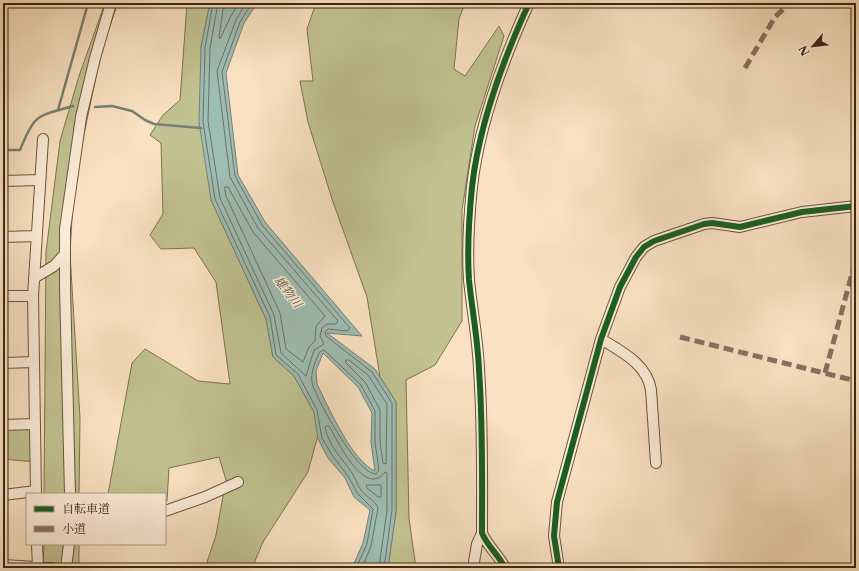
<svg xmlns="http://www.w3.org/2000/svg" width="859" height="571" font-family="'Libre Caslon Text','Noto Serif JP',serif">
<rect width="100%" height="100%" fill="#f9e1c1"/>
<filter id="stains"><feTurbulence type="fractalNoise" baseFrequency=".005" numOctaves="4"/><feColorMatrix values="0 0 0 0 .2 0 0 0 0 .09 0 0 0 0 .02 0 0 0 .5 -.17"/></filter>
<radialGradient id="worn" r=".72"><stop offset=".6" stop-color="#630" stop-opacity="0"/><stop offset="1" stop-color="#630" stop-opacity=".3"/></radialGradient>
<path fill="#c1c290" stroke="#7e7452" d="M105,3H118L102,48L74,182L70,254L80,418L79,494H44L46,252L60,141L79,76Z
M187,3H210L201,47L211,200L266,319L273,357L294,376L314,412L318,435L308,472L263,542L252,568H205L216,535L226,480L219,457L169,468L167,501L165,502V494H108L132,363L145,349L198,381L230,384L216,282L194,248L161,249L150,235L163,214L161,143L150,135L163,115L180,100Z
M316,3H465L459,19L454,69L465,76L499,26L504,36L475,126L462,210V321L435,365L406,380L409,518L416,568H388L396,511V402L380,377L367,297L332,199L308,122L300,81H313L307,29Z
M35,424L36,462L3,459V425Z
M44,544H79V568H43Z"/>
<path fill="#9ebdb4" stroke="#778174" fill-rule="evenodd" d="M210,3H257L244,23L226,73L238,175L265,222L362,336L327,333L375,369L396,402V511L388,568H352L363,543L370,510L354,497L345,478L328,458L318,439L314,412L294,376L273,357L266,319L211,200L199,122L201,47ZM323,353L358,387L372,413L371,442L375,471C351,460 329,408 317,384L316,371Z"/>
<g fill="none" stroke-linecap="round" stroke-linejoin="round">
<path stroke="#6d7264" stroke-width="1" d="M213,3L205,48L203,122L215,199L270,317L276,355L298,374L317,410L322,438L332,455L348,476L358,494L373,509L367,544L356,568
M218,3L210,48L208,121L220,198L274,315L281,353L306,376L314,350L324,344L320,336L322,328L327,324H336L338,321L258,228L230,177L217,71L236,20L246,3
M224,3L219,37L220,39L231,16L239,3
M252,3L240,22L222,72L235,176L262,225L350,328L348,331L328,329L325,332L326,336L372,372L392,403V510L384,568
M225,187H228L253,232L325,316L316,326L315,341L309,347L303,362L286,349L280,313L226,196Z
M324,350L361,385L375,411V442L379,470L376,474C358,475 319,403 313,386C309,375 315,363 319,353Z
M346,360H349L368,375L387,404L386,464L383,463L380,442V410L365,382L346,363Z
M367,485H381V497H378L367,488Z
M362,568L371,546L378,508C375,500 366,497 361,490C357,485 356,479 352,473C342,458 329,447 325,427L327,426H329C337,440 365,499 385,472L387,473V510L379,568"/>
<path stroke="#778174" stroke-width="2.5" d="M95,107L112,106L132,111L145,120L154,124L201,128
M58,110L87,7L80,6L78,3
M3,150H20C35,113 36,117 73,106"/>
<defs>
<path id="minor" d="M3,181L40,180
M3,237L36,236
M34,278L54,266L64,255
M3,296H33
M601,339C622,352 647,364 651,390L656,463
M3,363L34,362
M3,425L35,424
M36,494L33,296L43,139
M70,494L65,288V229L81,117L95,58L111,3
M3,495L36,491
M165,511L205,497L238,482
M37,544L38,567
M3,565L52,568
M66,568L69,544
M473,568L477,544L482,533
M505,568C499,555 487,546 482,533C482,479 483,424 479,370C478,340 472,310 469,280C467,250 469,217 472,187C479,124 503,60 529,3
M559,568L554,536L557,502L601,339L620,287L636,257L644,247L654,241L704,224L712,223L740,227L802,212L856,206"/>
</defs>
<use href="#minor" stroke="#6b553f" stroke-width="12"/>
<use href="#minor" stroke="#fbecd7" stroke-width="10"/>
<path stroke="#8d6e63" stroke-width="5" stroke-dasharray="10 5" stroke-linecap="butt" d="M745,68L775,17L790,3
M680,337L856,381
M825,373L856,259"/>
<defs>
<path id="cycleway" d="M505,568C499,555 487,546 482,533C482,479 483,424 479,370C478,340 472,310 469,280C467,250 469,217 472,187C479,124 503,60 529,3
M559,568L554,536L557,502L601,339L620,287L636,257L644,247L654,241L704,224L712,223L740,227L802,212L856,206"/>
</defs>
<use href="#cycleway" stroke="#fbecd7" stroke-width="8"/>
<use href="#cycleway" stroke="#1b5e20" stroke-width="6"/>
</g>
<g text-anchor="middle" stroke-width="3" stroke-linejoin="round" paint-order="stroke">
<g font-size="12" font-style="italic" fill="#595344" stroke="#fbecd7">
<text transform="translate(288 292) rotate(52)" y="4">雄物川</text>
</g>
</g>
<rect width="859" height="571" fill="none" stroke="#f9e1c1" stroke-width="16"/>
<rect x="4" y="4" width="851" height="563" fill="none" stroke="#3c2614" stroke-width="2"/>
<rect x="8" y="8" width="843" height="555" fill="none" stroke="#3c2614"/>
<rect x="26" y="493" width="140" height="52" fill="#fbecd7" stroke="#af9d89"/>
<rect x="34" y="506" width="20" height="6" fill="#1b5e20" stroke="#af9d89"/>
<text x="62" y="513" font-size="12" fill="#3c2614">自転車道</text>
<rect x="34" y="526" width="20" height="6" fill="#8d6e63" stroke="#af9d89"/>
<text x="62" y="533" font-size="12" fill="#3c2614">小道</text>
<g transform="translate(813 46) rotate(242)" stroke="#fbecd7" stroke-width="3" paint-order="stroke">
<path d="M0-3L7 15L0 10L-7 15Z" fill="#3c2614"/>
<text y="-6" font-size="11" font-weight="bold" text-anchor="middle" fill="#3c2614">N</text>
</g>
<rect width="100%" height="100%" filter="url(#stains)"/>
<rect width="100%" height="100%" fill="url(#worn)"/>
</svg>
